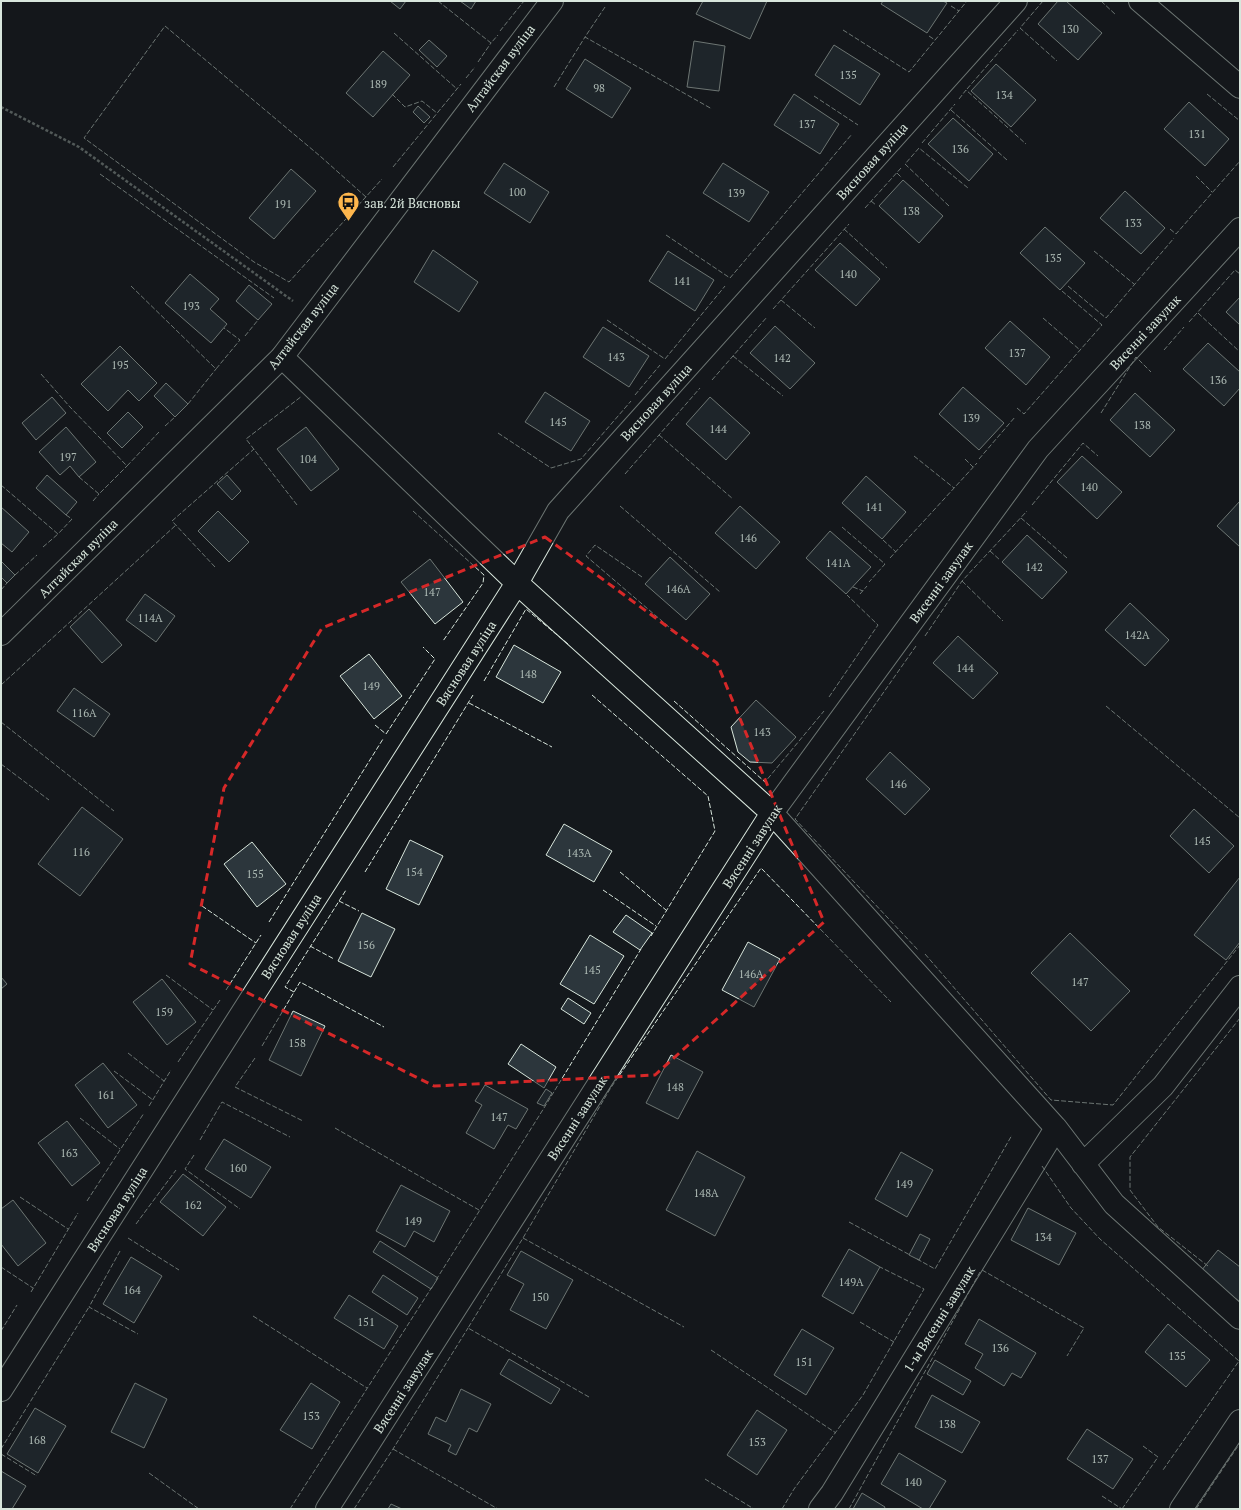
<svg xmlns="http://www.w3.org/2000/svg" width="1241" height="1510" font-family="'PT Serif',serif">
<rect width="100%" height="100%" fill="#14181c"/>
<path fill="#2c363c" stroke="#d8e6dc" d="M390,1H406L400,9Z
M460,1H476L471,9Z
M703,1H767L750,39L696,14Z
M883,1H943L947,3L927,33L881,4Z
M1058,1H1066L1102,33L1078,60L1038,24Z
M429,40L447,56L437,67L419,50Z
M694,41L725,46L719,91L687,87Z
M834,45L880,74L860,105L815,75Z
M383,51L410,75L373,117L346,93Z
M585,59L631,88L612,118L566,89Z
M996,64L1036,100L1011,127L971,91Z
M794,94L839,124L820,154L774,125Z
M1189,102L1229,139L1205,166L1164,129Z
M418,106L430,117L424,123L413,112Z
M953,118L993,154L969,181L928,144Z
M504,163L549,192L530,223L484,193Z
M723,163L769,192L749,222L703,193Z
M291,169L316,191L274,239L249,218Z
M903,180L943,216L919,243L879,206Z
M1125,191L1165,228L1141,254L1100,218Z
M1045,227L1085,263L1060,290L1020,253Z
M840,243L880,279L856,306L815,270Z
M433,250L478,282L459,312L414,282Z
M668,251L714,280L695,311L649,281Z
M190,274L219,299L210,309L227,324L211,343L165,303Z
M249,285L272,304L258,320L236,301Z
M1240,297V325L1226,312Z
M1010,321L1050,357L1026,385L985,348Z
M775,326L815,363L790,389L750,353Z
M603,327L649,356L629,387L583,357Z
M1208,343L1240,372V388L1224,406L1183,369Z
M120,346L157,383L139,401L128,390L108,411L81,384Z
M166,383L188,404L175,417L154,396Z
M963,387L1004,423L979,450L939,414Z
M545,392L590,421L571,451L525,422Z
M1135,393L1175,430L1150,457L1110,420Z
M52,397L66,413L36,440L22,423Z
M710,397L750,433L726,460L686,424Z
M128,412L143,427L122,448L107,433Z
M66,427L96,462L79,477L70,466L60,475L39,452Z
M306,427L339,469L311,491L277,449Z
M1082,456L1122,492L1097,519L1057,482Z
M47,475L77,502L66,515L36,488Z
M227,475L241,491L232,500L217,484Z
M866,476L906,512L882,539L842,503Z
M1240,501V547L1217,526Z
M740,506L780,542L756,569L715,533Z
M1,507L29,532L12,552L1,543Z
M218,511L249,542L229,562L198,531Z
M830,531L871,567L846,594L806,558Z
M1027,535L1067,572L1042,599L1002,562Z
M670,557L710,594L686,620L645,584Z
M430,559L463,602L435,624L401,582Z
M1,561L15,575L7,583L1,577Z
M145,594L175,616L156,642L126,620Z
M1130,603L1169,640L1145,666L1105,630Z
M89,609L122,645L102,663L70,627Z
M958,636L998,673L973,699L933,663Z
M514,645L561,672L543,703L496,677Z
M369,654L402,696L374,719L340,676Z
M74,688L110,714L94,737L57,711Z
M756,700L796,737L772,763L750,762L738,752L731,727Z
M890,752L930,789L905,815L866,779Z
M82,807L123,839L80,896L38,864Z
M1194,809L1234,846L1209,873L1170,836Z
M564,824L612,851L594,882L546,855Z
M410,840L443,856L419,905L386,889Z
M252,842L286,884L257,907L224,864Z
M1240,877V942L1226,960L1194,935Z
M362,913L395,929L371,977L338,961Z
M626,915L652,933L640,950L613,932Z
M1070,933L1130,991L1091,1031L1031,973Z
M590,935L624,956L594,1004L560,984Z
M748,942L780,959L754,1007L722,990Z
M1,977L7,984L1,989Z
M162,979L196,1022L167,1045L133,1002Z
M568,998L591,1013L584,1024L561,1009Z
M293,1011L325,1026L301,1076L269,1060Z
M521,1044L556,1067L544,1088L508,1064Z
M671,1055L703,1072L678,1119L646,1103Z
M103,1063L137,1105L108,1128L75,1085Z
M485,1085L528,1109L516,1129L508,1125L494,1149L466,1133L482,1105L475,1101Z
M546,1089L552,1093L544,1106L537,1103Z
M67,1121L100,1163L72,1186L38,1143Z
M224,1139L271,1167L251,1198L205,1169Z
M697,1151L745,1177L715,1236L666,1210Z
M901,1152L933,1170L907,1217L875,1199Z
M183,1174L226,1207L203,1236L160,1202Z
M401,1185L450,1211L434,1242L414,1231L405,1247L376,1231Z
M13,1200L46,1243L18,1266L1,1244V1209Z
M1028,1208L1076,1233L1059,1265L1011,1240Z
M920,1234L930,1239L919,1260L909,1255Z
M380,1241L438,1278L431,1289L373,1252Z
M849,1249L880,1267L853,1314L822,1296Z
M1218,1250L1240,1267V1302L1201,1271Z
M521,1251L573,1280L546,1329L510,1310L524,1284L507,1275Z
M131,1257L162,1276L134,1323L103,1304Z
M383,1275L418,1298L407,1315L372,1292Z
M349,1295L398,1326L384,1349L334,1318Z
M979,1319L1036,1353L1021,1378L1012,1373L1004,1386L975,1368L983,1354L965,1344Z
M1168,1324L1210,1360L1186,1387L1145,1352Z
M802,1329L834,1348L806,1395L774,1375Z
M509,1359L560,1389L551,1404L500,1374Z
M935,1360L971,1381L963,1395L927,1374Z
M135,1383L167,1399L144,1448L111,1432Z
M311,1383L340,1402L312,1449L280,1430Z
M461,1389L491,1404L477,1432L469,1428L456,1455L448,1451L451,1445L428,1434L436,1417L446,1422Z
M932,1395L980,1422L962,1453L915,1427Z
M35,1408L66,1426L38,1473L7,1454Z
M757,1410L787,1430L757,1475L727,1455Z
M1087,1429L1133,1459L1113,1489L1067,1459Z
M899,1453L946,1481L929,1509H923L881,1484Z
M1,1471L26,1486L12,1509H1Z
M862,1493L885,1507L884,1509H853Z
M391,1504L402,1509H388Z"/>
<g fill="none" stroke-linecap="round" stroke-linejoin="round">
<defs>
<path id="street" d="M1140,1L1240,87
M282,357L517,583L772,813L1056,1128L1114,1204L1240,1318
M1083,1164L1163,1086L1240,987
M1,1390L517,583L558,511L1016,1
M327,1509L772,813L1038,449L1240,229
M820,1509L832,1493L1056,1128
M1181,1509L1240,1421"/>
<path id="secondary" d="M1,634L282,357L552,1"/>
</defs>
<use href="#street" stroke="#d8e6dc" stroke-width="24"/>
<use href="#secondary" stroke="#d8e6dc" stroke-width="24"/>
<path stroke="#9da8a2" stroke-width="2.5" stroke-dasharray="3 2" stroke-linecap="butt" d="M1,107L79,147L293,301"/>
<use href="#street" stroke="#14181c" stroke-width="22"/>
<use href="#secondary" stroke="#14181c" stroke-width="22"/>
<path stroke="#d8e6dc" stroke-width="1" stroke-dasharray="5 2" stroke-linecap="butt" d="M438,1L491,43L498,35
M1043,1L1020,28L1057,61
M1101,1L1116,15
M951,6L959,11
M605,7L585,37L712,109
M843,30L909,72L967,1
M500,31L524,1
M394,33L457,89
M929,36L935,40
M478,62L491,43
M466,78L475,67
M554,87L585,37
M967,89L1018,30
M392,94L405,107L422,101L437,113
M1207,94L1240,121
M814,96L858,125
M959,99L966,90L1026,144
M951,110L1007,160
M922,143L955,104
M393,167L461,84
M897,173L902,178
M100,174L274,298
M1196,176L1212,192
M366,197L320,156L165,26L84,138L254,262L289,282L382,179
M871,201L876,205
M949,206L905,164L919,148L968,188
M865,208L901,168
M844,229L887,268
M1170,229L1176,234L1240,161
M666,235L730,278L852,134
M1094,251L1134,284
M131,286L216,369L240,340L224,328
M1068,286L1106,318L1174,238
M781,300L815,328
M773,309L849,224
M1198,313L1240,352
M1043,318L1080,350
M607,320L665,359L725,286
M1189,322L1235,270L1240,274
M245,336L258,320
M1164,350L1184,327
M733,356L783,396
M41,374L70,407L127,466L159,432
M712,380L767,317
M635,395L660,365
M188,404L216,369
M1017,408L1024,414L1102,325L1062,291
M1101,413L1136,357L1151,372
M165,426L175,417
M498,433L551,468L581,459L631,401
M659,435L733,499
M914,456L954,488
M965,459L973,467
M979,459L1015,417
M625,474L700,388
M79,477L99,494L127,466
M1,485L58,534L72,519L66,515
M93,501L99,494
M297,505L246,439L302,396
M1032,505L1083,443L1098,456
M620,506L720,592
M413,511L484,575L483,583L443,641
M1021,518L1067,558
M842,527L885,564L869,582
M883,540L896,552
M43,547L58,534
M990,551L1000,560
M890,558L977,463
M215,567L172,521L254,449
M15,575L37,555
M642,577L595,545L586,556L676,633
M962,581L1003,621
M853,587L863,591
M1,590L7,583
M860,594L867,586
M925,636L962,581L1027,511
M916,646L795,819L918,950
M484,681L526,609L568,644
M1,685L176,525
M592,695L708,796L715,831L651,936
M829,697L878,625L847,595
M674,701L765,782L824,711
M469,703L552,747
M1106,706L1240,818
M1,722L114,811
M375,725L386,734L435,659L423,647
M1,764L49,800
M365,872L473,695
M620,872L666,910
M603,890L656,926
M339,901L359,911
M202,906L256,943
M269,922L383,739
M310,946L334,959
M925,954L1051,1100L1113,1105L1240,945
M166,975L213,1010
M226,990L261,935
M294,992L285,987L346,890
M262,1046L300,982L384,1027
M128,1053L164,1081
M255,1058L235,1087L303,1121
M178,1062L220,1000
M114,1071L153,1100
M149,1106L171,1070
M80,1118L120,1149
M335,1128L479,1210
M200,1140L222,1102L290,1137
M194,1155L185,1169L240,1209
M1042,1166L1071,1208L1100,1239L1239,1361L1163,1470
M20,1197L68,1229
M87,1201L144,1113
M849,1222L910,1255
M136,1224L176,1170
M128,1238L179,1270
M523,1238L684,1327
M120,1251L89,1307L138,1334
M917,1259L935,1269L1012,1135
M1208,1266L1158,1227L1130,1190V1157L1240,1018
M1,1267L33,1288
M982,1270L1084,1328L1067,1356
M436,1280L544,1108L641,949
M31,1292L78,1213
M253,1316L367,1388
M860,1322L894,1342
M1,1331L17,1305
M711,1350L836,1433
M589,1397L468,1328L523,1238L610,1089L761,868L891,1002
M1,1449L89,1307
M393,1449L498,1509
M1,1454L37,1476
M149,1473L199,1509
M705,1479L754,1509
M1102,1496L1122,1509
M290,1509L432,1287
M354,1509L393,1449L468,1328
M782,1509L794,1489L863,1395L924,1289L880,1267
M849,1509L980,1272
M1122,1509L1158,1457L1143,1446
M1196,1509L1240,1443"/>
</g>
<path d="M0 0H1241V1510H0ZM545,537L717,663L824,922L655,1075L434,1086L190,964L224,788L322,628Z" fill="#14181c" fill-opacity=".55" fill-rule="evenodd"/>
<path fill="none" stroke="#d62828" stroke-width="3" stroke-dasharray="8 5" stroke-linejoin="round" d="M545,537L717,663L824,922L655,1075L434,1086L190,964L224,788L322,628Z"/>
<defs>
<symbol id="bus-pin" viewBox="-11 -11 22 30"><path d="M0 17L-7.5 6A9.5 9.5 0 1 1 7.5 6Z" fill="#ffb74d" stroke="#14181c"/><path d="M-5-6H5V4H4V6H2V4H-2V6H-4V4H-5ZM-3.5-4V0h7V-4ZM-3.5 1.2v1.5H-2V1.2ZM2 1.2v1.5H3.5V1.2Z" fill="#111"/></symbol>
</defs>
<g fill-rule="evenodd">
<use href="#bus-pin" x="336" y="190" width="25" height="34"/>
</g>
<g text-anchor="middle" stroke-width="3" stroke-linejoin="round" paint-order="stroke">
<g font-size="11" fill="#adbab4">
<text x="1070" y="33">130</text>
<text x="848" y="79">135</text>
<text x="378" y="88">189</text>
<text x="599" y="92">98</text>
<text x="1004" y="99">134</text>
<text x="807" y="128">137</text>
<text x="1197" y="138">131</text>
<text x="960" y="153">136</text>
<text x="517" y="196">100</text>
<text x="736" y="197">139</text>
<text x="283" y="208">191</text>
<text x="911" y="215">138</text>
<text x="1133" y="227">133</text>
<text x="1053" y="262">135</text>
<text x="848" y="278">140</text>
<text x="682" y="285">141</text>
<text x="191" y="310">193</text>
<text x="1017" y="357">137</text>
<text x="616" y="361">143</text>
<text x="782" y="362">142</text>
<text x="120" y="369">195</text>
<text x="1218" y="384">136</text>
<text x="971" y="422">139</text>
<text x="558" y="426">145</text>
<text x="1142" y="429">138</text>
<text x="718" y="433">144</text>
<text x="68" y="461">197</text>
<text x="308" y="463">104</text>
<text x="1089" y="491">140</text>
<text x="874" y="511">141</text>
<text x="748" y="542">146</text>
<text x="838" y="567">141А</text>
<text x="1034" y="571">142</text>
<text x="678" y="593">146А</text>
<text x="432" y="596">147</text>
<text x="150" y="622">114А</text>
<text x="1137" y="639">142А</text>
<text x="965" y="672">144</text>
<text x="528" y="678">148</text>
<text x="371" y="690">149</text>
<text x="84" y="717">116А</text>
<text x="762" y="736">143</text>
<text x="898" y="788">146</text>
<text x="1202" y="845">145</text>
<text x="81" y="856">116</text>
<text x="579" y="857">143А</text>
<text x="414" y="876">154</text>
<text x="255" y="878">155</text>
<text x="366" y="949">156</text>
<text x="592" y="974">145</text>
<text x="751" y="978">146А</text>
<text x="1080" y="986">147</text>
<text x="164" y="1016">159</text>
<text x="297" y="1047">158</text>
<text x="675" y="1091">148</text>
<text x="106" y="1099">161</text>
<text x="499" y="1121">147</text>
<text x="69" y="1157">163</text>
<text x="238" y="1172">160</text>
<text x="904" y="1188">149</text>
<text x="706" y="1197">148А</text>
<text x="193" y="1209">162</text>
<text x="413" y="1225">149</text>
<text x="1043" y="1241">134</text>
<text x="851" y="1286">149А</text>
<text x="132" y="1294">164</text>
<text x="540" y="1301">150</text>
<text x="366" y="1326">151</text>
<text x="1000" y="1352">136</text>
<text x="1177" y="1360">135</text>
<text x="804" y="1366">151</text>
<text x="311" y="1420">153</text>
<text x="947" y="1428">138</text>
<text x="37" y="1444">168</text>
<text x="757" y="1446">153</text>
<text x="1100" y="1463">137</text>
<text x="913" y="1486">140</text>
</g>
<g font-size="13" fill="#d8e6dc" stroke="#14181c">
<text transform="translate(500 68) rotate(-53)" y="5">Алтайская вуліца</text>
<text transform="translate(872 161) rotate(-48)" y="5">Вясновая вуліца</text>
<text transform="translate(303 326) rotate(-52)" y="5">Алтайская вуліца</text>
<text transform="translate(1145 332) rotate(-47)" y="5">Вясенні завулак</text>
<text transform="translate(656 402) rotate(-48)" y="5">Вясновая вуліца</text>
<text transform="translate(78 558) rotate(-45)" y="5">Алтайская вуліца</text>
<text transform="translate(941 582) rotate(-54)" y="5">Вясенні завулак</text>
<text transform="translate(466 663) rotate(-57)" y="5">Вясновая вуліца</text>
<text transform="translate(752 846) rotate(-57)" y="5">Вясенні завулак</text>
<text transform="translate(291 936) rotate(-57)" y="5">Вясновая вуліца</text>
<text transform="translate(577 1118) rotate(-57)" y="5">Вясенні завулак</text>
<text transform="translate(117 1209) rotate(-57)" y="5">Вясновая вуліца</text>
<text transform="translate(939 1319) rotate(-58)" y="5">1-ы Вясенні завулак</text>
<text transform="translate(403 1391) rotate(-57)" y="5">Вясенні завулак</text>
</g>
<g font-size="13" fill="#d8e6dc" stroke="#14181c" text-anchor="start">
<text x="364" y="208">зав. 2й Вясновы</text>
</g>
</g>
<rect width="1241" height="1510" fill="none" stroke="#d8e6dc" stroke-width="4"/>
</svg>
